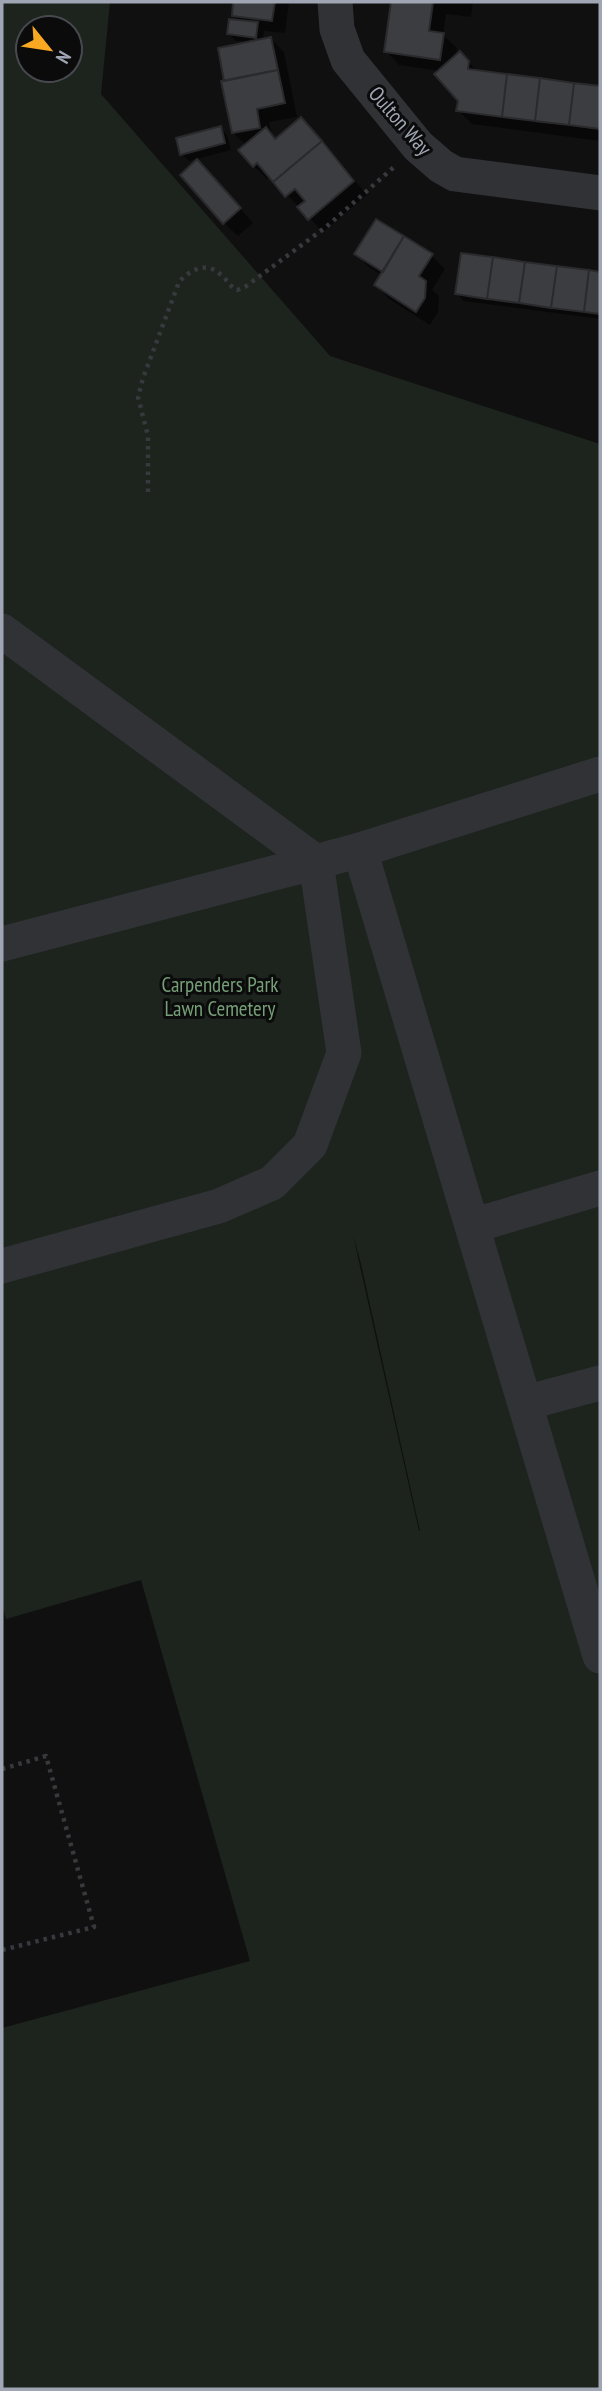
<svg xmlns="http://www.w3.org/2000/svg" width="602" height="2391" font-family="'PT Sans Narrow',sans-serif">
<rect width="100%" height="100%" fill="#101011"/>
<path fill="#1c241d" fill-rule="evenodd" d="M2,2H110L101,94L330,356L600,444V2389H2V2028L250,1961L141,1580L6,1619L2,1605ZM28,28H70V70H28ZM353,1235L361,1264L420,1531H419Z"/>
<path fill="#0007" d="M235,2H289L285,33L264,31L263,40L270,38L284,52L297,117L269,122L272,136L276,140L315,133L367,195L323,232L270,177L267,179L254,166L246,145L233,133L249,42L236,41L229,34L240,22L234,16Z
M392,2H473L471,17L446,14L443,35L457,48L456,57L460,53L478,72L600,88V141L472,124L458,110L460,101L440,71L399,65L386,51Z
M220,128L227,135L231,150L189,161L182,154Z
M211,175L253,223L238,236L224,223Z
M356,254L432,256L445,269L432,290L439,296L438,312L430,325L389,299L376,285L382,275L370,268Z
M463,255L600,274V319L464,301L457,294Z"/>
<path fill="#3c3d41" stroke="#2a2a2d" stroke-width="2" d="M233,2H275L272,21L232,16Z
M391,2H433L429,31L444,33L440,60L384,52Z
M229,19L258,22L256,38L227,34Z
M271,37L278,70L224,81L218,48Z
M460,51L469,61L468,69L507,74L502,117L456,111L458,101L434,74Z
M278,70L285,103L257,109L260,128L232,133L221,81Z
M507,74L540,78L535,121L502,117Z
M540,78L574,83L569,125L535,121Z
M574,83L600,86V129L569,125Z
M301,117L322,141L273,182L257,163L253,167L238,150L266,127L275,139Z
M221,126L225,143L180,155L176,138Z
M322,141L354,181L308,220L297,207L305,201L295,189L285,197L273,182Z
M197,159L241,208L223,224L180,175Z
M376,219L404,236L383,272L354,254Z
M404,236L433,254L419,276L426,281L425,298L416,312L374,285Z
M461,253L493,257L487,299L455,294Z
M493,257L525,262L519,303L487,299Z
M525,262L557,266L551,308L519,303Z
M557,266L589,270L584,312L551,308Z
M589,270L600,272V314L584,312Z"/>
<g fill="none" stroke-linecap="round" stroke-linejoin="round">
<path stroke="#37393d" stroke-width="4.5" stroke-dasharray="3.5 5" stroke-linecap="butt" d="M148,492V436L138,397L143,378L179,282C190,270 206,261 220,274C227,279 229,286 237,290L245,287L326,227L394,167
M2,1769L46,1756L94,1927L2,1950"/>
<path stroke="#313236" stroke-width="35" d="M335,2L337,29L348,60L418,146L441,166L455,174L600,193
M2,631L316,862
M600,774L360,850L600,1656
M2,944L316,862
M472,1226L600,1188
M2,1266L219,1206L272,1183L310,1145L344,1053L316,862L360,850
M525,1403L600,1383"/>
</g>
<g text-anchor="middle" stroke-width="6" stroke-linejoin="round" paint-order="stroke">
<g font-size="21" fill="#a0a6b3" stroke="#0b0b0c">
<text transform="translate(400 121) rotate(49)" y="7">Oulton Way</text>
</g>
<g font-size="21" fill="#769f77" stroke="#0b0b0c">
<text x="220" y="992">Carpenders Park<tspan x="220" dy="24">Lawn Cemetery</tspan></text>
</g>
</g>
<rect width="602" height="2391" fill="none" stroke="#a0a6b3" stroke-width="7"/>
<g transform="translate(49 49) rotate(120)"><circle r="33" fill="#0b0b0c" stroke="#47494f" stroke-width="2"/>
<path d="M0-5L12 26L0 18L-12 26Z" fill="#f8a821"/>
<text y="-10" font-size="19" font-weight="bold" text-anchor="middle" fill="#a0a6b3">N</text>
</g>
</svg>
